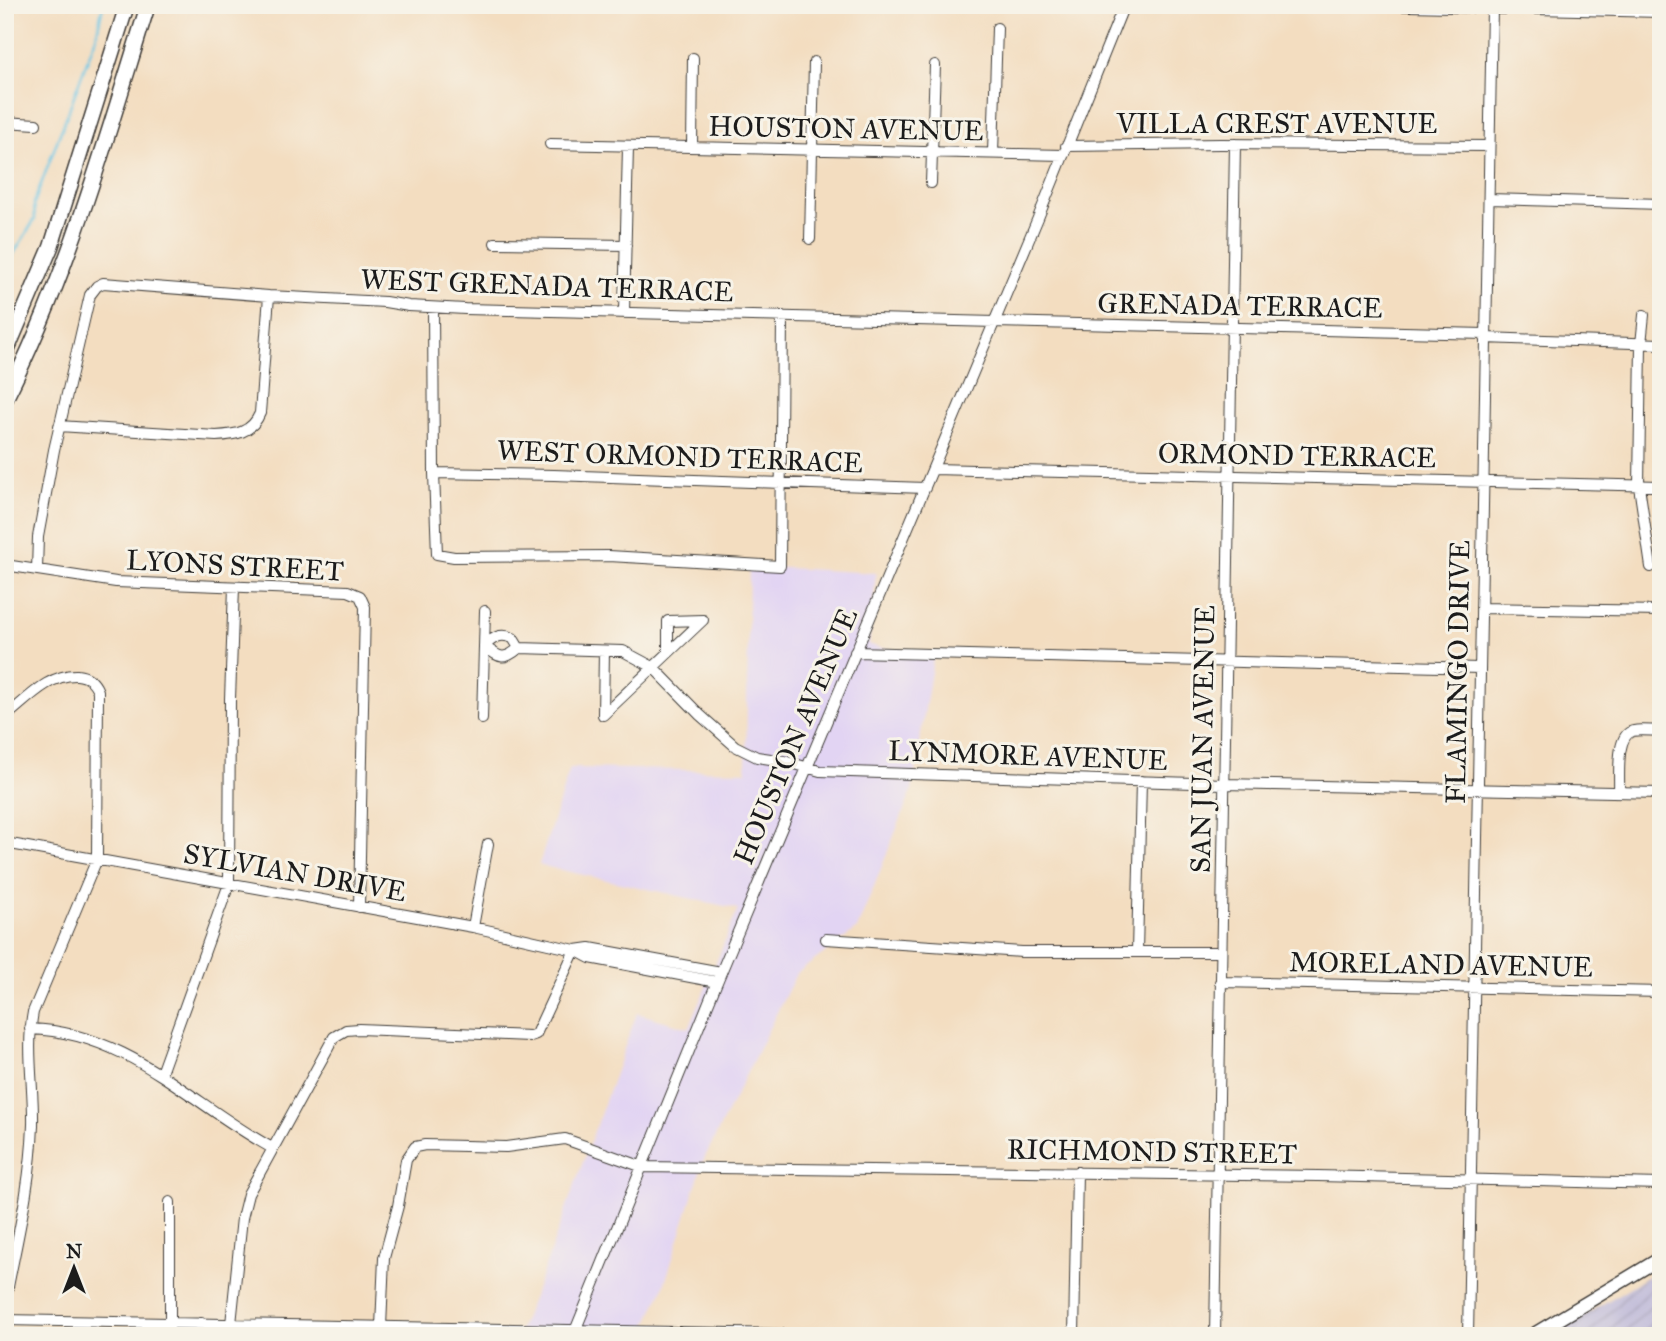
<svg xmlns="http://www.w3.org/2000/svg" width="1666" height="1341" font-family="'IM FELL Great Primer',serif">
<defs>
<pattern id="industrial-furrows" width="10" height="10" patternUnits="userSpaceOnUse" patternTransform="scale(1.75)"><rect width="10" height="10" fill="#c5c0da"/><path d="M-1 1l2-2M0 10L10 0M9 11l2-2" fill="none" stroke="#a9a4ba"/></pattern>
</defs>
<rect width="100%" height="100%" fill="#f7f3e8"/>
<filter id="ink" filterUnits="userSpaceOnUse"><feTurbulence type="fractalNoise" baseFrequency=".0143" numOctaves="2"/><feDisplacementMap in="SourceGraphic" scale="14" xChannelSelector="R" yChannelSelector="G"/><feConvolveMatrix kernelMatrix="1 2 1 2 8 2 1 2 1" color-interpolation-filters="sRGB"/></filter>
<filter id="wash" filterUnits="userSpaceOnUse"><feTurbulence type="fractalNoise" baseFrequency=".00686" numOctaves="4" result="noise"/><feDisplacementMap in="SourceGraphic" scale="28" xChannelSelector="R" yChannelSelector="G"/><feGaussianBlur stdDeviation="1.57" result="paint"/><feColorMatrix in="noise" values="0 0 0 0 0 0 0 0 0 0 0 0 0 0 0 0 0 1.4 0 .05"/><feComposite in="paint" operator="in"/></filter>
<g filter="url(#wash)">
<rect width="100%" height="100%" fill="#f3ddc0"/>
<path fill="#e2d4f3" d="M749,566L876,573L869,645L933,659L912,790L857,929L796,974L704,1159L663,1289L642,1336H517L542,1275L637,1013L689,1028L738,909L539,865L570,768L746,771Z"/>
<path fill="url(#industrial-furrows)" d="M1661,1268V1336H1551Z"/>
<g fill="none" stroke-linecap="round" stroke-linejoin="round">
<path stroke="#66c5e4" stroke-width="2.5" d="M5,268L35,219L34,203L96,37L103,5"/>
</g>
</g>
<g filter="url(#ink)">
<g fill="none" stroke-linecap="round" stroke-linejoin="round">
<defs>
<path id="minor" d="M1368,5L1661,12
M5,122L36,124
M550,144L1063,155
M1066,146L1221,144L1488,146
M692,147L693,58
M993,153L997,28
M931,183L935,65
M1489,199L1661,204
M810,239L814,62
M495,243L626,245
M433,308L434,473L437,554L454,557L609,556L780,566L782,316
M624,313L628,147
M1644,315L1641,344L1639,486L1651,567
M1485,338L1661,344
M59,426L216,436C235,435 252,433 260,413L269,296
M933,469L1661,486
M434,473L554,475L925,488
M5,565L116,582L348,591L360,596L365,607L359,907
M37,570L38,537L54,450L90,295L97,286L103,283L269,296L385,302L409,306L465,309L1485,334
M1481,608L1661,611
M519,648L513,638C500,633 494,637 484,646C499,657 503,662 519,648L623,651L653,667L700,715L735,746L757,757L784,761L820,771L1224,784L1661,793
M604,651L603,715L703,620L668,621V653
M855,652L1480,668
M5,717C27,700 48,674 77,675C88,676 94,681 98,691L97,859L33,1012C26,1049 34,1088 33,1125C31,1185 16,1244 5,1302
M482,719L485,611
M1619,792C1620,777 1615,735 1633,731C1641,729 1652,731 1661,731
M5,843L473,927L575,950L590,958L717,982
M473,927L488,844
M826,939L1022,952H1220
M576,950L590,948L721,972
M1137,952L1141,781
M1220,982L1661,992
M30,1029C129,1032 191,1104 272,1148
M161,1073L229,884L230,699L234,587
M170,1202V1322
M5,1320L898,1336
M231,1324L242,1218L248,1194L334,1037L346,1030L359,1029L530,1036L536,1034L575,950
M381,1327L384,1258L398,1206L406,1160L415,1147L425,1145L506,1147L565,1139L643,1167L1318,1176L1661,1184
M201,1336V1323
M573,1336L717,982L1038,218L1124,5
M1074,1336L1077,1172
M1215,1336L1235,144
M1468,1336L1492,8"/>
<path id="major" d="M1531,1336L1661,1258"/>
<path id="highway" d="M5,355L51,247L127,5
M5,400C69,274 106,139 148,5"/>
</defs>
<use href="#minor" stroke="#3c3935" stroke-width="12"/>
<use href="#major" stroke="#3c3935" stroke-width="15"/>
<use href="#highway" stroke="#3c3935" stroke-width="17"/>
<use href="#minor" stroke="#fff" stroke-width="10"/>
<use href="#major" stroke="#fff" stroke-width="12"/>
<use href="#highway" stroke="#fff" stroke-width="14"/>
</g>
</g>
<g text-anchor="middle" stroke-width="6" stroke-linejoin="round" paint-order="stroke">
<g font-size="28" fill="#1c1c1c" stroke="#f7f3e8">
<text x="1277" y="133">VILLA CREST AVENUE</text>
<text transform="translate(846 128) rotate(1)" y="10">HOUSTON AVENUE</text>
<text transform="translate(547 285) rotate(2)" y="10">WEST GRENADA TERRACE</text>
<text transform="translate(1240 305) rotate(1)" y="10">GRENADA TERRACE</text>
<text transform="translate(1297 455) rotate(1)" y="10">ORMOND TERRACE</text>
<text transform="translate(680 456) rotate(2)" y="10">WEST ORMOND TERRACE</text>
<text transform="translate(235 565) rotate(3)" y="10">LYONS STREET</text>
<text transform="translate(1457 672) rotate(-89)" y="10">FLAMINGO DRIVE</text>
<text transform="translate(795 736) rotate(-67)" y="10">HOUSTON AVENUE</text>
<text transform="translate(1202 739) rotate(-89)" y="10">SAN JUAN AVENUE</text>
<text transform="translate(1028 755) rotate(2)" y="10">LYNMORE AVENUE</text>
<text transform="translate(295 872) rotate(10)" y="10">SYLVIAN DRIVE</text>
<text transform="translate(1441 964) rotate(1)" y="10">MORELAND AVENUE</text>
<text transform="translate(1152 1151) rotate(1)" y="10">RICHMOND STREET</text>
</g>
</g>
<rect width="1666" height="1341" fill="none" stroke="#f7f3e8" stroke-width="28"/>
<g transform="translate(74 1268)" stroke="#f7f3e8" stroke-width="5" paint-order="stroke">
<path d="M0-5L12 26L0 18L-12 26Z" fill="#1c1c1c"/>
<text y="-10" font-size="19" font-weight="bold" text-anchor="middle" fill="#1c1c1c">N</text>
</g>
</svg>
